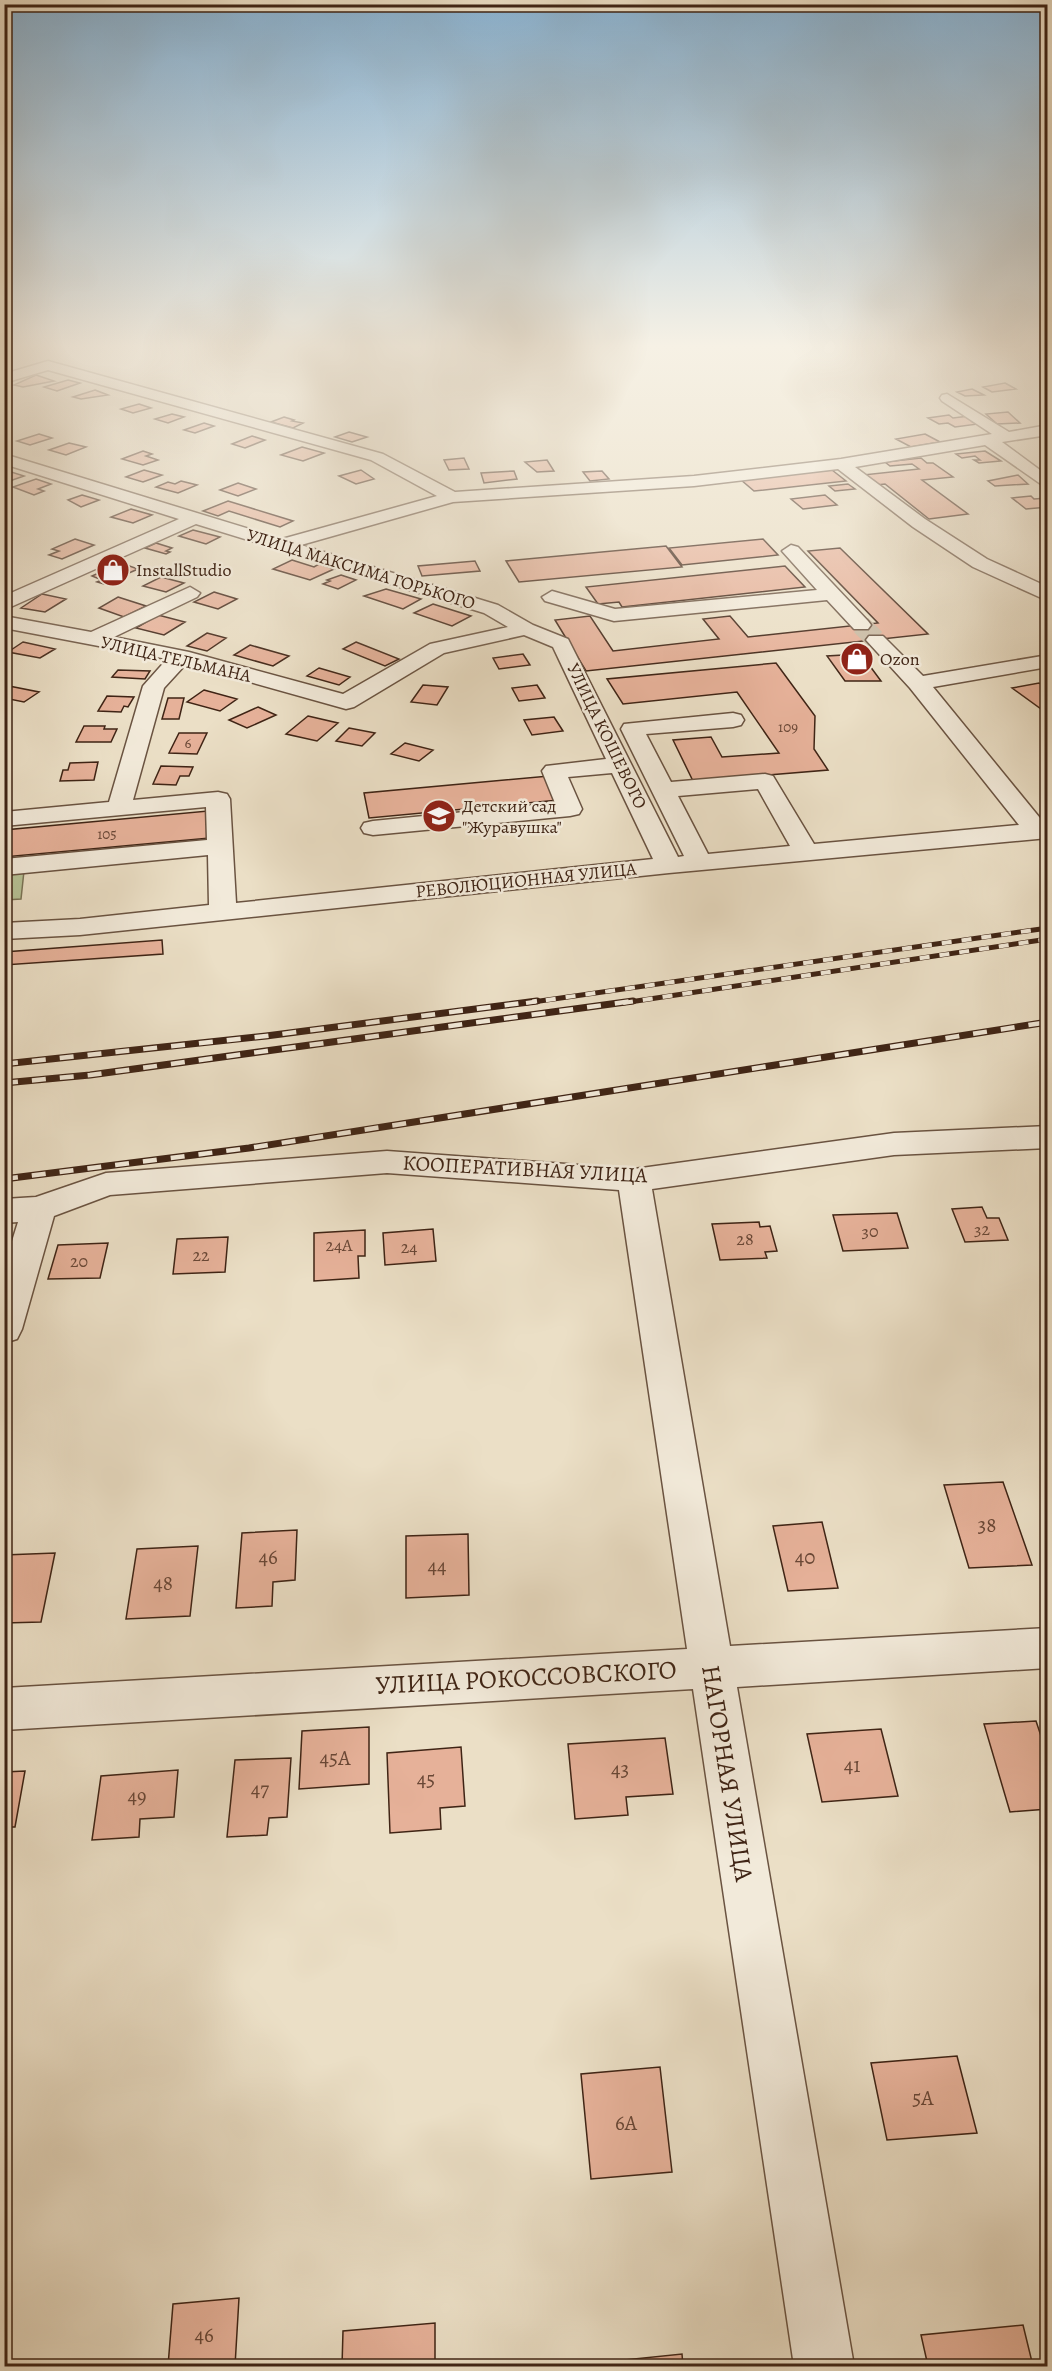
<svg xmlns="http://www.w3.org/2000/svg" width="1052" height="2371" font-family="Alegreya,serif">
<rect width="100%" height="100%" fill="#ebdfc6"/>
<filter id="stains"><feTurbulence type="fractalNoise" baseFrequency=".00333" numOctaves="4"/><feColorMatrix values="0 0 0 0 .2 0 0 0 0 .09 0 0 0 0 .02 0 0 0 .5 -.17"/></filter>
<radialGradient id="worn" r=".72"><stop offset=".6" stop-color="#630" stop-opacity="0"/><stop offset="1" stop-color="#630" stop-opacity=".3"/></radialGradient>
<path fill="#b6c296" stroke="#7a7356" stroke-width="1.5" d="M24,871L21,899L5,900V872Z"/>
<path fill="#e6b199" stroke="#3f2415" stroke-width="1.5" d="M36,375L54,381L23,387L14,385Z
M68,380L80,383L57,391L44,387Z
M1005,383L1016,389L992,392L983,387Z
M972,389L984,395L965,396L957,392Z
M95,390L108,395L81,399L73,397Z
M139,404L151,408L133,413L121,409Z
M1008,412L1020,423L997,424L986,414Z
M172,414L184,417L168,423L155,419Z
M949,415L953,418L969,416L979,421L973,422L978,424L955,427L948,423L939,424L928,418Z
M284,417L294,420L292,421L303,423L293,428L271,422Z
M204,423L214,426L195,433L184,430Z
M349,432L367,437L352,442L335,437Z
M39,434L52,438L30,445L17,441Z
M925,434L940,442L911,447L896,439Z
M252,436L265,440L245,448L232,444Z
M69,443L86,447L66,455L49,450Z
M302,447L324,453L303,461L281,455Z
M143,451L152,454L146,456L158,460L143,465L122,459Z
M985,451L1001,461L979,463L974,460H980L975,456L962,458L956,454Z
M464,458L469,469L449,470L444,460Z
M921,458L927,463H933L953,477L922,480L968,514L929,519L885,484L876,485L863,475L919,469L912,464L890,466L885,462Z
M547,460L554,471L537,472L525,462Z
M4,470H5L24,476L4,483Z
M144,470L162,475L143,482L126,477Z
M361,470L374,479L356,484L339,476Z
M832,470L846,481L754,491L740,479Z
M514,471L517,479L484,483L481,473Z
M602,471L609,479L590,481L583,472Z
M1018,475L1028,484L995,486L988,481Z
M36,479L51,484L38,489L44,491L34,495L13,487Z
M181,481L197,485L178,493L156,487L168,482L175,484Z
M238,483L256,489L238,496L220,490Z
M848,484L855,489L835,491L829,486Z
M82,495L99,500L81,507L68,500Z
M825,495L837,505L803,509L791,499Z
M1031,496L1034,499L1047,498L1048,507L1026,509L1012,498Z
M228,501L293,521L280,527L229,511L218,516L203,511Z
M131,509L152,515L133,523L111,517Z
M193,530L220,537L206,544L179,536Z
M75,539L94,545L62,559L49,555L59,551L52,549Z
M763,539L778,555L682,565L669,548Z
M156,543L172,548L166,551L170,552L166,554L145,548Z
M666,546L682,567L519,582L506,561Z
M840,548L928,634L586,671L555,620L590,616L613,651L719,639L703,619L730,616L748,637L878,623L808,551Z
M292,560L314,567L319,564L334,569L310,580L273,569Z
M475,561L480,571L422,576L418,566Z
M121,563L138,569L104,584L97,582L102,580L92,576Z
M785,566L805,587L622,607L619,602L598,604L586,587Z
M341,575L356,580L338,589L323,584L330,581L327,580Z
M161,577L184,583L166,592L143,586Z
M386,589L421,599L403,609L364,596Z
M214,592L237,599L218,609L194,602Z
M42,594L66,599L45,612L21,608Z
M118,597L146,606L124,617L99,608Z
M433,604L471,616L452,626L414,613Z
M158,615L185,622L164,635L136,628Z
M207,633L226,638L207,651L187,646Z
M23,642L55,649L40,658L8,652Z
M356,642L399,659L385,666L343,649Z
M250,645L289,656L273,666L234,655Z
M523,654L530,665L499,669L493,658Z
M861,654L881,681H845L827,656Z
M776,663L815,716L814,749L828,770L693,781L673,740L711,737L722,757L779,753L737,692L623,704L607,679Z
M319,668L350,677L339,685L307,676Z
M118,670L150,671L145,679L112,677Z
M1039,683L1048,689V714L1012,688Z
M4,685L39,692L24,702L4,698Z
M423,685L448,687L437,705L411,702Z
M537,685L545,698L519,701L512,688Z
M204,690L237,699L220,711L187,702Z
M107,696L134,697L128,707L124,706L121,712L98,711Z
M168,698H184L179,719H162Z
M258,707L276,715L247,728L229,720Z
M308,716L338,723L317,741L286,734Z
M554,717L563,731L532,735L524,720Z
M84,726H105L104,729H117L111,742H76Z
M349,728L375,733L362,746L336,741Z
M179,733H207L197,754L169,753Z
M405,743L433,750L419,761L391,754Z
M98,762L94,780L60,781L63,770H68L70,763Z
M161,766L193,767L189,776H180L176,785L153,784Z
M549,776L559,800L369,818L364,793Z
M208,811L210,838L4,857V830Z
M162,940L163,954L4,965V952Z
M982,1207L987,1218H999L1008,1240L965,1242L952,1209Z
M897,1213L908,1248L843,1251L833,1215Z
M759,1222L760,1227L770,1226L777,1251L765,1252L767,1258L720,1260L712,1224Z
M433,1229L436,1261L385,1265L383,1233Z
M365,1230V1256H358L359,1278L314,1281V1233Z
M228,1237L225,1272L173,1274L177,1239Z
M108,1243L100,1278L48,1279L58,1245Z
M1003,1482L1032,1565L969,1568L944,1485Z
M822,1522L838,1588L788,1591L773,1526Z
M297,1530L295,1580L273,1582L272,1606L236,1608L242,1533Z
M468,1534L469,1595L406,1598V1536Z
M198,1546L190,1616L126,1619L137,1549Z
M55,1553L41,1622L4,1623V1555Z
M1036,1721L1048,1757V1809L1010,1812L984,1724Z
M369,1727V1784L299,1789L302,1731Z
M881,1729L898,1796L822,1802L807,1734Z
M665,1738L673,1794L626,1797L628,1815L575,1819L568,1744Z
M461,1747L465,1806L440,1808L441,1829L390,1833L387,1753Z
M291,1758L287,1817L269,1818L267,1835L227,1837L235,1760Z
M178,1770L174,1817L140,1819L139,1837L92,1840L101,1776Z
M25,1771L15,1827H4V1772Z
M957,2056L977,2133L887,2140L871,2063Z
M660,2067L672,2172L591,2179L581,2074Z
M239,2298L235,2366H168L173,2304Z
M435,2323V2366H342L343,2331Z
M1023,2325L1033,2366H928L921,2335Z
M682,2354L683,2366H566Z"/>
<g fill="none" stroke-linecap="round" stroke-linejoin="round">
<path stroke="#c9baa3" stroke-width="20" stroke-dasharray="20 10" stroke-linecap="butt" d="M861,625L876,640"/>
<defs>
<path id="minor" d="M48,361L383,454L455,492L694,476L841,459L992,434L942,401L940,398L942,395L947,394L1009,432L1048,425V435L1002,442L1048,476V489L985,445L855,467L925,519L987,559L1048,587V601L973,567L913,527L838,469L694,486L453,502L301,545L498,605L533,625L568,639L678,857L684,856L621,729L624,724L733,713L741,715L744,720L741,725L733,727L646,734L671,782L765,774L773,776L814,844L1019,825L910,688L866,640L869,636H883L923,676L1048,655V667L933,687L1044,823H1048V838L669,873L80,935L4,939V923L80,919L209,905L208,855L4,875V859L207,840L206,807L4,826V812L109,802L143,686L167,659L4,628V616L91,632L190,587L200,593L197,597L114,637L189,652L343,694L430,644L508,627L484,613L196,524L4,610V596L179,519L4,464V454L282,539L437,496L371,460L48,370L4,383V374ZM524,635L553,647L606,759L546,766L542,771L555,803L373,821L364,823L361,828L364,833L373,835L570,816L579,814L582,809L568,777L612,773L653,859L236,903L230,799L227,794L218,792L133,800L164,688L186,664L346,709L354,707L444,653ZM758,789L790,846L708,854L678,796Z
M791,545L798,547L868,621L871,625L868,629H854L827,600L614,621L545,601L542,597L552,591L615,609L817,590L782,551Z
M1048,1126V1148L894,1155L652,1189L730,1646L1048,1628V1668L737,1687L854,2366H794L693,1689L4,1730V1688L687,1649L619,1190L387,1173L110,1195L54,1216L22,1329L17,1339L4,1343V1267L18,1222L4,1223V1199L36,1197L106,1173L387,1151L634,1169L894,1133Z"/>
</defs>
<use href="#minor" stroke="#6a5341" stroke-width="3"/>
<use href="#minor" fill="#f2eada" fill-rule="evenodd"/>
<defs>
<path id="rail-far1" d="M526,1003L1048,928
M623,1003L1048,939"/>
<path id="rail" d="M4,1064L266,1036L537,1001
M4,1083L90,1075L633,1001
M4,1179L249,1148L1048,1022"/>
</defs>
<use href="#rail-far1" stroke="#3f2415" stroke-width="5"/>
<use href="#rail" stroke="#3f2415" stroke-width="7"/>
<use href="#rail-far1" stroke="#f2eada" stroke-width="4" stroke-dasharray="10" stroke-linecap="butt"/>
<use href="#rail" stroke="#f2eada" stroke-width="4.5" stroke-dasharray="14" stroke-linecap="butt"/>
</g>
<linearGradient id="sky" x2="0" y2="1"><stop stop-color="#8ab6d8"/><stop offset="0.51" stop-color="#f6f1e5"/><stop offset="1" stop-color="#f6f1e5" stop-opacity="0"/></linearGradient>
<rect width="1052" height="678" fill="url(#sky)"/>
<defs>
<symbol id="shop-disc" viewBox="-11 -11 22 22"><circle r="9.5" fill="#8f2418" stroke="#f2eada"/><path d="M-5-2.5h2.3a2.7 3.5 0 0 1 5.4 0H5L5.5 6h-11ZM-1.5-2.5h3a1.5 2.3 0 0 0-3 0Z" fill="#fff"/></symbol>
<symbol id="school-disc" viewBox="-11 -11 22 22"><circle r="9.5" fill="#8f2418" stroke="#f2eada"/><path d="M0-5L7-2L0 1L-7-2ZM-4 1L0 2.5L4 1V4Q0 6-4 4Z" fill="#fff"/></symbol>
</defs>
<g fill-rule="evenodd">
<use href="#shop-disc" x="94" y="551" width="38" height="38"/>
<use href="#shop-disc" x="838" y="640" width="38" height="38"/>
<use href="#school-disc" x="420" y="797" width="38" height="38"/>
</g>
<g text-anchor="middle" stroke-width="5" stroke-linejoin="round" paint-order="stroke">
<g font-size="15" fill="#694736">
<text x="788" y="732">109</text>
<text x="188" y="748">6</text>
<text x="107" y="839">105</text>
</g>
<g font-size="18" fill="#3f2415" stroke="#f2eada">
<text transform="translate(361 569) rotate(17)" y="6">УЛИЦА МАКСИМА ГОРЬКОГО</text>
<text transform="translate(176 659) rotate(13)" y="6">УЛИЦА ТЕЛЬМАНА</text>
<text transform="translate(607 736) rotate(64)" y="6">УЛИЦА КОШЕВОГО</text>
<text transform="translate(526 880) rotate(-6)" y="6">РЕВОЛЮЦИОННАЯ УЛИЦА</text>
</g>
<g font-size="18" fill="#3f2415" stroke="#f2eada" text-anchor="start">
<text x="136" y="576">InstallStudio</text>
<text x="880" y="665">Ozon</text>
<text x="462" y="812">Детский сад<tspan x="462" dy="21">"Журавушка"</tspan></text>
</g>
<g font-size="18" fill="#694736">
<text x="982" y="1235">32</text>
<text x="870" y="1237">30</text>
<text x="745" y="1245">28</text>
<text x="339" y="1251">24А</text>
<text x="409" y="1253">24</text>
<text x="201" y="1261">22</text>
<text x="79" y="1267">20</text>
</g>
<g font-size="21" fill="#3f2415" stroke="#f2eada">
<text transform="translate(525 1169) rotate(3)" y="7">КООПЕРАТИВНАЯ УЛИЦА</text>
</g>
<g font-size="21" fill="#694736">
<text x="987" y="1532">38</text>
<text x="268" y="1564">46</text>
<text x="805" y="1564">40</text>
<text x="437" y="1573">44</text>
<text x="163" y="1590">48</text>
<text x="335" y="1765">45А</text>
<text x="852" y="1772">41</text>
<text x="620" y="1776">43</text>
<text x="426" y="1786">45</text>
<text x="260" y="1796">47</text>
<text x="137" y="1803">49</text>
<text x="923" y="2105">5А</text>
<text x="626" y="2130">6А</text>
<text x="204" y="2342">46</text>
</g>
<g font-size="26" fill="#3f2415" stroke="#f2eada">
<text transform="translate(526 1677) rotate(-3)" y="9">УЛИЦА РОКОССОВСКОГО</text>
<text transform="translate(728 1773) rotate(81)" y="9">НАГОРНАЯ УЛИЦА</text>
</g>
</g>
<rect width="1052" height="2371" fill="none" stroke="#ebdfc6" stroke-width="24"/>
<rect x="6" y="6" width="1040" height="2359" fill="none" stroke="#3f2415" stroke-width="3"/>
<rect x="12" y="12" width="1028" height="2347" fill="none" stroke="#3f2415" stroke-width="1.5"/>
<rect width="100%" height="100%" filter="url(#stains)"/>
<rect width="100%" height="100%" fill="url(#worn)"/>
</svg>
